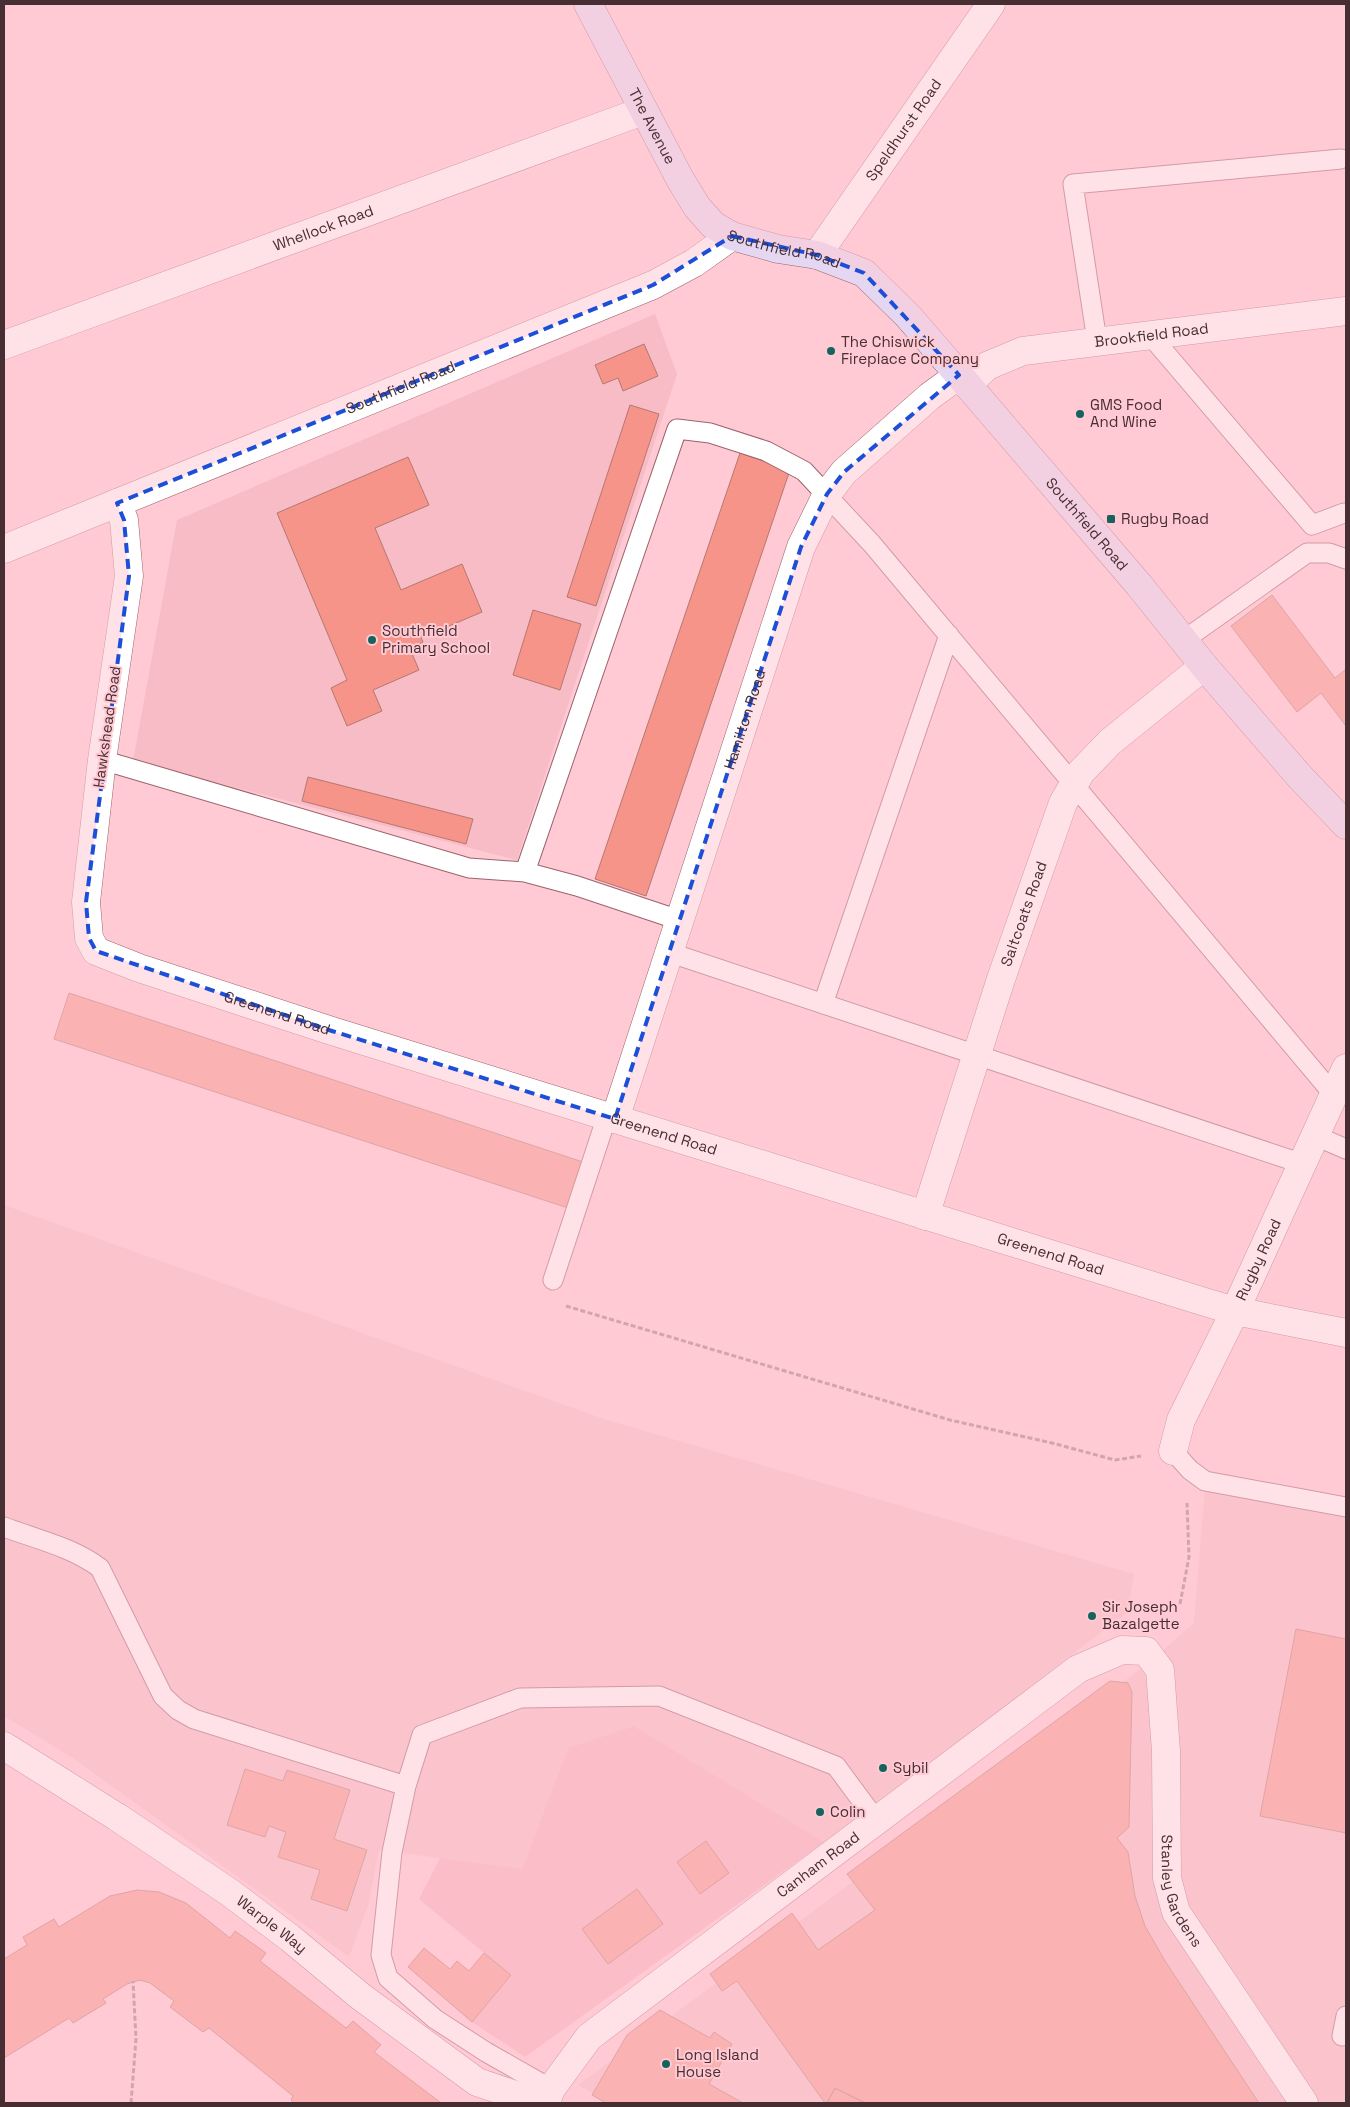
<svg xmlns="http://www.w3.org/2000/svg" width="1350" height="2107" font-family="'Space Grotesk',sans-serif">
<rect width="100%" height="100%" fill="#ffcad3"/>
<path fill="#f7bcc6" d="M655,314L677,374L517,860L133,761L177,520Z
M4,1205L604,1419L1134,1574L1127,1613L824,1842L634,1726L568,1748L522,1869L379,1850L368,1906L349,1957L74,1759L4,1716Z
M1205,1487L1346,1514V2103H611L578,2085L1146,1665L1194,1623Z"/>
<path fill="#f7adbb" d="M634,1726L824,1842L525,2057L472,2022L511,1975L419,1899L440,1858L522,1869L568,1748Z"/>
<path fill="#f79489" stroke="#b47871" d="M644,344L658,376L623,391L618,378L603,384L595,365Z
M630,405L659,414L596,606L567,597Z
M740,453L790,470L646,896L595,879Z
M408,457L429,505L375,528L401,590L462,564L482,612L421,638L423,642L410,649L419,670L373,690L382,711L347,726L331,688L347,680L277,513Z
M1272,595L1335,678L1346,669V726L1321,693L1297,712L1231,626Z
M533,610L581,624L560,690L513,675Z
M308,777L473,819L466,844L302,801Z
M69,993L583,1162L568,1208L54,1039Z
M1296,1629L1346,1639V1833L1260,1816Z
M1110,1681L1128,1683L1132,1692L1129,1827L1117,1838L1128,1852L1135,1896L1145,1926L1165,1961L1259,2103H865L835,2088L827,2103H825L737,1981L722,1991L710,1974L792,1913L818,1950L875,1910L847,1874Z
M245,1769L283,1781L287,1770L350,1790L334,1839L367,1850L347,1911L311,1899L320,1870L278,1857L286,1832L269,1826L265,1837L227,1825Z
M706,1841L729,1873L700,1894L677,1862Z
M637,1889L663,1924L608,1964L582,1929Z
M137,1890L159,1892L186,1903L230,1938L235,1931L266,1953L260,1961L346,2028L353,2021L381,2045L374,2052L441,2103H294L291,2100L293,2096L209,2028L203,2032L170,2007L174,2001L150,1983L140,1980L127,1984L103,1999L106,2003L73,2023L69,2018L4,2058V1959L27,1945L23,1937L54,1919L59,1927L110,1896Z
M424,1948L450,1969L457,1961L469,1971L484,1953L511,1975L472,2022L408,1967Z
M660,2010L710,2038L714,2032L732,2044L709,2084L743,2103H606L592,2095L627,2035Z
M835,2088L865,2103H827Z"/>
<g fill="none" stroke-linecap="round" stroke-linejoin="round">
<defs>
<path id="service" d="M1150,335L1312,525L1344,513
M1097,341L1073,184L1341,159
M1184,640L1307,553H1329L1346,559
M102,760L469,868L525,872L577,886L679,920
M525,872L677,429L710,433L766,451L804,471L872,544L1334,1095
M668,952L1303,1164
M823,1004L949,635
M1316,1136L1346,1149
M553,1280L607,1116
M1173,1451L1190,1470L1205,1481L1346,1507
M4,1527C36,1539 72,1547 100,1568L163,1696L178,1710L194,1719L406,1786
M1342,2036L1346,2016
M551,2089L486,2052L435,2019L388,1978L381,1955L392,1852L406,1786L422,1735L520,1698L659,1696L836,1766L876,1820"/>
<g id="minor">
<path id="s1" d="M817,255L991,4"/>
<path id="s2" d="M4,345L643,111"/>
<path id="s3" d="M967,385L987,366L1023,351L1346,311"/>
<path id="s4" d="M117,503L124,520L129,576L102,760L86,902L89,938L96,951L139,968L332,1031L1208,1303L1235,1311L1346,1333"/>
<path id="s5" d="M4,549L653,285L694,263L732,236"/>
<path id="s6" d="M615,1119L801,547L827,494L844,472L930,396L959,375"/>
<path id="s7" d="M925,1216L1001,979L1063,803L1081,772L1110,742L1204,666"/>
<path id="s8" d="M1173,1451L1181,1420L1235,1311L1346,1068"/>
<path id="s9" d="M4,1746L117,1817L229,1892L290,1938L360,1996L477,2082L539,2103"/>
<path id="s10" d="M546,2103L551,2089L589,2037L1078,1669L1122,1650L1146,1651L1160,1670L1166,1751L1167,1878L1176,1912L1304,2103"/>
</g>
<g id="secondary">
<path id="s11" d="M588,4L680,179L697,207L713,225L732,236L778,249L817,255L864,273L908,316L959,375L1139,585L1204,666L1300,777L1346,825"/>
</g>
</defs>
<use href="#service" stroke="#9c626d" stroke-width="21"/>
<use href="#minor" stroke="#9c626d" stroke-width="29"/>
<use href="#secondary" stroke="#9c626d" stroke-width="29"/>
<path stroke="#9c767c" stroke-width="3" stroke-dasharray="5 2.5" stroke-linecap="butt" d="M566,1306L950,1420L1052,1443L1115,1460L1141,1456
M1180,1604L1189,1557L1187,1503
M131,2103L136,2039L133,1981"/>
<use href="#service" stroke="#fff" stroke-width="19"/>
<use href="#minor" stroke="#fff" stroke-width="28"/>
<use href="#secondary" stroke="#e5d7f2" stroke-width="28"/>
</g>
<path d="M0 0H1350V2107H0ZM732,236L817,255L864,273L959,375L844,472L827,494L801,547L615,1119L332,1031L96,951L89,938L86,902L129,576L124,520L117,503L653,285Z" fill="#ffcad3" fill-opacity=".55" fill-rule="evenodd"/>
<path fill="none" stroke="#1d4ed8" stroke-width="4" stroke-dasharray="10 6" stroke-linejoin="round" d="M732,236L817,255L864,273L959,375L844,472L827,494L801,547L615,1119L332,1031L96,951L89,938L86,902L129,576L124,520L117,503L653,285Z"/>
<g fill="#16635d" stroke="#ffcad3" stroke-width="2">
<circle cx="831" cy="351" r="5"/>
<circle cx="1080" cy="414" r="5"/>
<rect x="1106" y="514" width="10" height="10" rx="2.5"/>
<circle cx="372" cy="640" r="5"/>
<circle cx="1092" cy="1616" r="5"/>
<circle cx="883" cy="1768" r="5"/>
<circle cx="820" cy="1812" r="5"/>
<circle cx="666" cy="2064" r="5"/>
</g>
<g text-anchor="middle" stroke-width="4" stroke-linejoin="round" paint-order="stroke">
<g font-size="15" fill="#472e32" stroke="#ffcad3">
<text dy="5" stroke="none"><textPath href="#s11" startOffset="138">The Avenue</textPath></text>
<text dy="5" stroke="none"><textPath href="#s1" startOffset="152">Speldhurst Road</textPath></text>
<text dy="5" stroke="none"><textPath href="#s2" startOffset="340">Whellock Road</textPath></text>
<text dy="5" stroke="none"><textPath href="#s11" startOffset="330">Southfield Road</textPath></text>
<text dy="5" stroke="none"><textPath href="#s3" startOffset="196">Brookfield Road</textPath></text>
<text dy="5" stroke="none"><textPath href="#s5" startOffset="428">Southfield Road</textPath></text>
<text dy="5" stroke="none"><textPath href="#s11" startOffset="750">Southfield Road</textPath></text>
<text dy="5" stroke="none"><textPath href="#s6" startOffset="420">Hamilton Road</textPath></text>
<text transform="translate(107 727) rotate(-82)" y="5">Hawkshead Road</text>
<text dy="5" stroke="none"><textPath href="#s7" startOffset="318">Saltcoats Road</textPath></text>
<text dy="5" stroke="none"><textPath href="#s4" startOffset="646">Greenend Road</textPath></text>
<text dy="5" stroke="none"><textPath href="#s4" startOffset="1051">Greenend Road</textPath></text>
<text dy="5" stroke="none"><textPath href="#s4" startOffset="1456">Greenend Road</textPath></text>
<text dy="5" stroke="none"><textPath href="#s8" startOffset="210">Rugby Road</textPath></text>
<text dy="5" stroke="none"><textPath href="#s10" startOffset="366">Canham Road</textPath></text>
<text dy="5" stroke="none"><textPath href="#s10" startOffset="1011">Stanley Gardens</textPath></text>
<text dy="5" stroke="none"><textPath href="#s9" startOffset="322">Warple Way</textPath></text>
</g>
<g font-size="15" fill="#472e32" stroke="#ffcad3" text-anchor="start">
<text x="841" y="347">The Chiswick<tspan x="841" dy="17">Fireplace Company</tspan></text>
<text x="1090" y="410">GMS Food<tspan x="1090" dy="17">And Wine</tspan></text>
<text x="1121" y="524">Rugby Road</text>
<text x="382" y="636">Southfield<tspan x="382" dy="17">Primary School</tspan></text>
<text x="1102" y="1612">Sir Joseph<tspan x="1102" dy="17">Bazalgette</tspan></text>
<text x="893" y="1773">Sybil</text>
<text x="830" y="1817">Colin</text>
<text x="676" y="2060">Long Island<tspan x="676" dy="17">House</tspan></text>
</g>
</g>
<rect width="1350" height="2107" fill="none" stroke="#472e32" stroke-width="10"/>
</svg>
